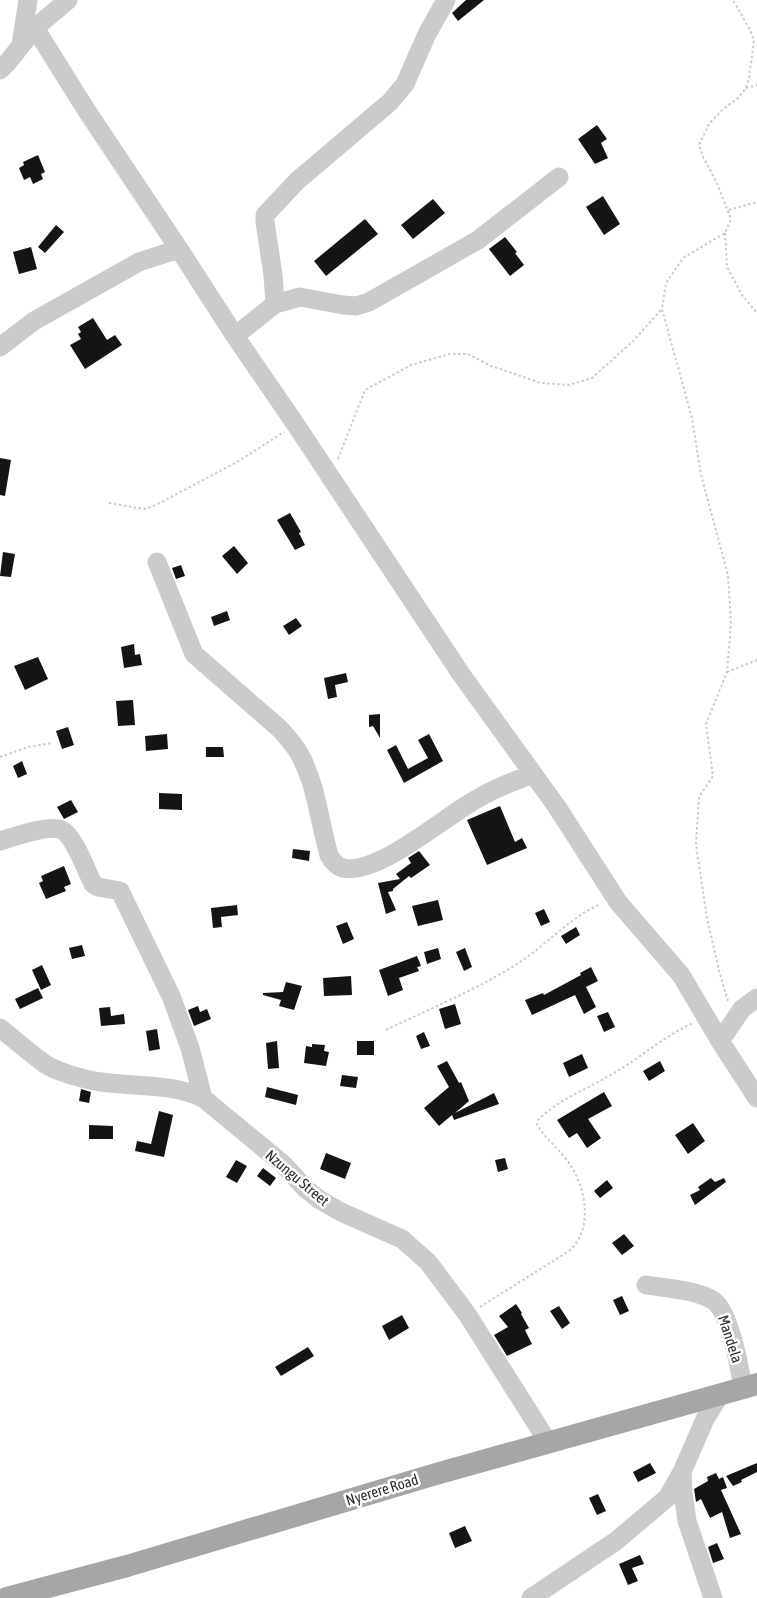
<svg xmlns="http://www.w3.org/2000/svg" width="757" height="1598" font-family="'Asap Condensed',sans-serif">
<rect width="100%" height="100%" fill="#fff"/>
<path fill="#151515" d="M466,0H484L458,21L452,13Z
M597,125L607,139L601,143L608,158L595,164L578,139Z
M38,155L45,172L41,174L43,179L33,184L30,177L24,180L19,168L24,165L23,162Z
M603,196L620,224L604,235L586,207Z
M433,199L445,213L413,239L401,225Z
M365,219L378,234L326,276L314,261Z
M56,225L64,232L45,253L38,247Z
M505,237L517,252L515,253L524,265L510,276L489,249Z
M31,247L37,269L19,274L13,252Z
M93,318L107,340L115,335L122,345L85,369L70,345L81,339L78,334L81,332L78,327Z
M0,458L11,460L5,496L0,495Z
M290,513L301,532L299,533L305,545L295,550L277,520Z
M234,546L248,563L237,574L222,556Z
M3,552L15,554L11,577L0,576Z
M181,565L185,576L176,579L172,568Z
M227,611L230,620L214,626L211,617Z
M296,618L302,626L289,635L283,626Z
M134,644L135,655L140,654L142,665L124,668L121,647Z
M38,657L48,679L25,690L14,666Z
M346,673L348,682L335,685L337,697L328,699L324,678Z
M133,700L135,725L118,726L116,701Z
M380,714V738L373,726L369,727V715Z
M68,727L74,745L62,749L56,731Z
M167,734L168,749L146,751L145,736Z
M429,734L443,761L404,783L387,750L396,745L408,769L428,758L418,740Z
M206,747H223L224,757H206Z
M22,761L27,774L18,778L13,766Z
M159,793L182,794V810L159,809Z
M71,800L78,812L64,819L57,807Z
M500,806L515,842L522,838L527,848L487,865L467,820Z
M293,849L310,851L309,861L292,858Z
M419,851L430,865L411,878L409,876L393,889V891L388,892L396,910L386,914L378,883L400,879L396,874L411,863L408,858Z
M64,866L71,884L64,887L66,891L46,899L39,883L43,881L41,876Z
M438,900L443,920L418,926L412,906Z
M237,905L238,915L221,917L222,927L213,928L211,908Z
M544,909L550,922L541,926L535,913Z
M347,922L354,939L343,944L336,926Z
M576,927L580,935L566,944L561,936Z
M82,945L85,956L72,959L69,948Z
M438,948L441,959L427,964L424,952Z
M465,948L472,967L464,971L456,952Z
M417,956L421,966L417,967L419,971L399,978L403,990L388,996L379,970Z
M42,965L51,985L41,990L32,970Z
M591,967L598,981L586,987L596,1007L584,1014L575,995L532,1015L525,1000L543,993L544,995L581,975L580,973Z
M351,976L352,995L324,996L323,978Z
M286,982L302,986L294,1010L279,1006L281,1000L263,995V993L283,992Z
M38,988L43,998L20,1009L15,999Z
M455,1004L461,1024L445,1029L439,1009Z
M198,1006L200,1012L207,1009L211,1019L194,1026L188,1010Z
M110,1007L111,1016L124,1014L125,1024L101,1026L99,1008Z
M608,1012L615,1027L604,1032L597,1016Z
M157,1029L160,1049L149,1051L146,1031Z
M424,1032L430,1046L421,1049L416,1036Z
M277,1041L279,1068L268,1069L266,1043Z
M357,1041H374V1055H357Z
M312,1044L325,1045L324,1051L329,1052L326,1066L304,1063L306,1046L312,1047Z
M582,1054L588,1068L569,1077L563,1063Z
M447,1061L459,1083L461,1082L469,1101L455,1113L494,1093L499,1104L454,1120L452,1115L439,1126L424,1108L449,1087L437,1066Z
M660,1061L665,1071L649,1081L643,1071Z
M342,1075L358,1077L356,1088L340,1086Z
M267,1087L298,1095L296,1105L265,1097Z
M81,1089L91,1092L89,1103L79,1101Z
M604,1092L612,1106L588,1119L601,1138L587,1148L577,1133L569,1138L557,1120Z
M159,1111L173,1115L164,1157L135,1151L137,1141L151,1144Z
M693,1123L705,1141L688,1154L675,1135Z
M89,1125L113,1126V1139H89Z
M326,1153L351,1163L345,1179L320,1169Z
M505,1158L508,1169L498,1172L495,1160Z
M236,1160L247,1166L237,1183L226,1177Z
M263,1168L276,1178L270,1186L257,1176Z
M711,1178L715,1182L724,1178L726,1182L695,1205L690,1195L700,1190L698,1187Z
M607,1180L613,1188L600,1198L594,1191Z
M624,1234L634,1246L622,1255L612,1243Z
M622,1296L629,1311L620,1315L613,1300Z
M516,1304L522,1313L521,1314L529,1328L525,1330L532,1344L507,1356L494,1335L508,1327L499,1316Z
M559,1306L570,1323L562,1329L550,1311Z
M402,1315L409,1328L389,1340L382,1326Z
M308,1347L314,1356L281,1376L275,1367Z
M650,1463L656,1473L638,1482L633,1472Z
M757,1463V1472L741,1480L742,1482L733,1486L726,1476Z
M716,1473L719,1479L723,1477L727,1488L721,1490L741,1534L730,1538L722,1512L710,1518L701,1499L696,1502L694,1489L708,1481L707,1477Z
M598,1494L606,1511L597,1515L589,1498Z
M465,1526L472,1541L455,1548L449,1533Z
M717,1543L724,1559L713,1563L708,1547Z
M640,1555L644,1564L632,1568L638,1581L628,1585L619,1564Z"/>
<g fill="none" stroke-linecap="round" stroke-linejoin="round">
<path stroke="#cbcbcb" stroke-width="2" stroke-dasharray="2.5 2.5" stroke-linecap="butt" d="M746,88L757,85
M729,210L757,202
M725,233L727,267L742,295L757,313
M338,459L365,390L411,365L450,354H468L491,366L541,383L569,385L592,378L633,341L662,309
M109,503L144,509L156,505L237,462L284,432
M727,672L757,660
M0,757L28,747L52,743
M728,1001L719,971L707,918L696,845L699,797L713,776L706,724L727,672L731,624L728,575L701,475L692,418L662,309L666,283L683,258L725,233L731,219L716,181L703,157L699,145L709,124L721,111L738,98L746,88L749,78L754,41L750,30L733,0
M386,1030C431,1008 481,988 523,960C549,942 572,916 601,904
M480,1307L569,1251C594,1229 586,1188 569,1163C560,1150 546,1139 537,1125L538,1120C558,1100 583,1091 607,1077C637,1061 662,1037 693,1023"/>
<path stroke="#cbcbcb" stroke-width="19" d="M35,28L85,108L179,249L235,336L296,425L461,674L557,807L618,902L681,975L720,1041L757,1098
M21,45L28,0
M0,70L8,62L35,28L68,0
M275,304L273,275L265,222V215L297,181L390,102L405,84L427,34L446,0
M235,336L275,304L300,297L343,305L356,306L369,302L478,240L559,177
M0,347L34,321L139,262L179,249
M157,562L194,654L280,729C289,739 298,749 303,761C317,790 320,824 329,855C332,861 336,866 343,868C378,876 445,816 477,799C495,788 514,781 533,774
M0,841C14,837 49,824 62,830C74,836 87,872 93,884L98,887L120,891L171,996L190,1048L203,1098
M0,1028C15,1040 30,1053 45,1064C57,1072 86,1080 101,1082C136,1087 170,1083 203,1098L283,1164L306,1189L320,1200L341,1212L402,1239L428,1262L467,1314L548,1442
M720,1041L742,1009L757,998
M646,1285C664,1288 698,1290 714,1301C730,1313 740,1369 743,1389
M682,1472L683,1493L687,1521L713,1598
M531,1598L616,1541L667,1498L682,1472L705,1419L720,1395"/>
<path stroke="#a6a6a6" stroke-width="22" d="M7,1598L127,1566L436,1474L757,1384"/>
</g>
<g text-anchor="middle" stroke-width="5" stroke-linejoin="round" paint-order="stroke">
<g font-size="15" fill="#2e2e2e" stroke="#fff">
<text transform="translate(297 1178) rotate(40)" y="5">Nzungu Street</text>
<text transform="translate(730 1339) rotate(72)" y="5">Mandela</text>
<text transform="translate(382 1490) rotate(-17)" y="5">Nyerere Road</text>
</g>
</g>
</svg>
